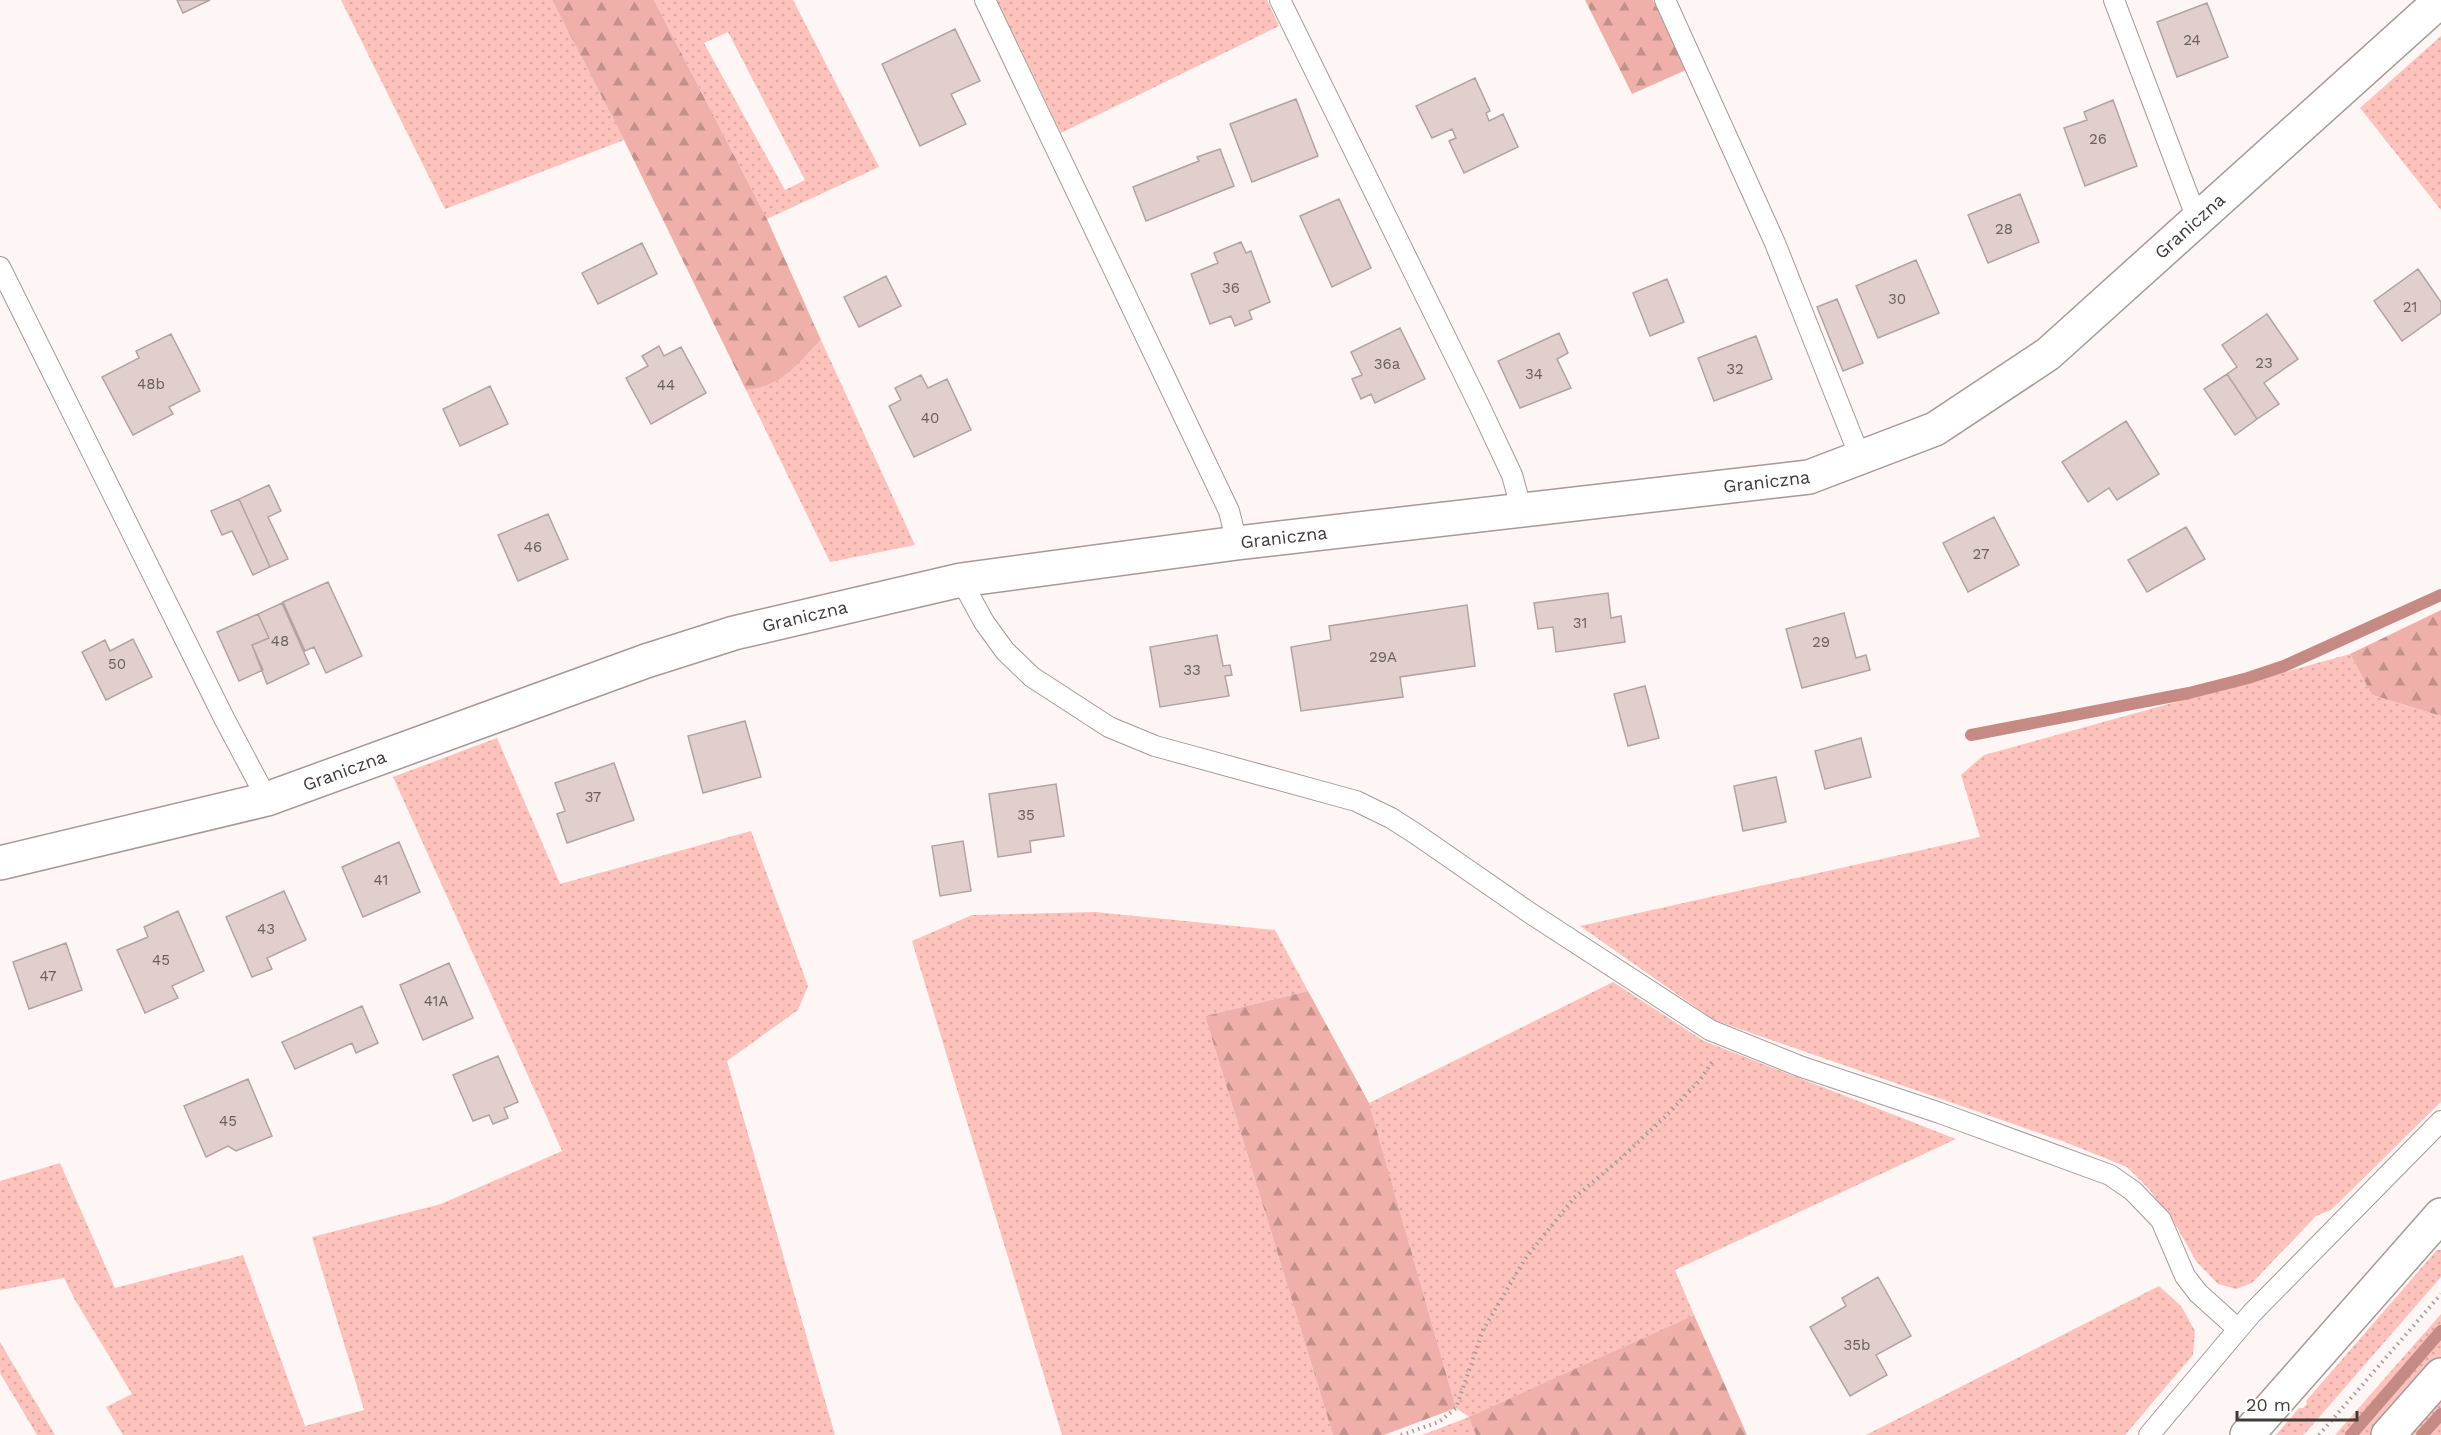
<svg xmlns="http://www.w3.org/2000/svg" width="2441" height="1435" font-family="'Work Sans',sans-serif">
<defs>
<pattern id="grass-dots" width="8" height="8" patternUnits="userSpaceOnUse" patternTransform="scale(1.5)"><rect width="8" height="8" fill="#fdc2bc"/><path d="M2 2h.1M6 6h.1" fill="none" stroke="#daa7a2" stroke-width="1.8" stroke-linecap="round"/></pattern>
<pattern id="forest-firs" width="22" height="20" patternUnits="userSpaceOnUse" patternTransform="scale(1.5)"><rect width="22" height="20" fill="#efb0aa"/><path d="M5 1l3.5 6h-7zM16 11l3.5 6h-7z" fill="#c3908b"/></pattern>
</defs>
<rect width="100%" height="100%" fill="#fdf6f5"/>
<path fill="url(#grass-dots)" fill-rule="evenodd" d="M341,0H552L624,140L445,209Z
M654,0H793L879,167L767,219ZM728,32L805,180L785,190L704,43Z
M997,0H1267L1279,26L1061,133Z
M2441,36V210L2360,108Z
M821,340L915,545L830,562L746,390C784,386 796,365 821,340Z
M2350,654L2372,695L2441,716V1102L2331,1210L2316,1216L2252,1283L2236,1289L2218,1284L2196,1261L2178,1229L2149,1189L2127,1167L2065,1142L1714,1020L1580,926L1980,837L1961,775L1984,755Z
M497,738L560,884L751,831L808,986L798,1010L727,1061L835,1435H123L106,1407L132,1394L75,1300L64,1278L0,1290V1181L60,1163L115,1288L243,1255L305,1426L364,1410L312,1237L441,1204L562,1151L393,777Z
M1095,912L1275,930L1308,991L1205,1016L1333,1435H1062L912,941L972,915Z
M1613,982L1704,1041L1956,1139L1675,1270L1694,1315L1470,1417L1476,1435H1422L1469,1417L1456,1408L1369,1103Z
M2437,1250H2441V1277L2308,1430L2303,1435H2276L2299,1408H2303L2307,1404L2306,1401Z
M2159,1286L2181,1306L2195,1331L2193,1355L2125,1435H1866Z
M2441,1314V1358L2374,1435H2335Z
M0,1342L55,1435H37L0,1373Z
M2441,1390V1435H2402Z"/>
<path fill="url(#forest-firs)" d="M552,0H654L767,219L821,340C796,365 784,386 746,390L624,140Z
M1585,0H1653L1686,70L1632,94Z
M2441,610V716L2372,695L2350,654Z
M1308,991L1369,1103L1456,1408L1384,1435H1333L1205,1016Z
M1694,1315L1747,1435H1476L1469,1417Z"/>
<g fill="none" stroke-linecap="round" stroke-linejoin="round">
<path stroke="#c68a84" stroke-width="12" d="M1971,735L2189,693L2248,678L2284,666L2441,595
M2351,1435L2441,1331
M2422,1435L2441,1414"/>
</g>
<path fill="#e0cfcd" stroke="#b2a3a1" stroke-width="1.5" d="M177,0H210L183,13Z
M2207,3L2228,57L2177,77L2157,22Z
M955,29L980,81L951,94L966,124L920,146L882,64Z
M1475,78L1490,111L1486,113L1489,121L1503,114L1518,147L1464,173L1449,141L1456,138L1452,129L1432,138L1416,106Z
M1296,99L1318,156L1252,182L1230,124Z
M2113,100L2137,166L2085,186L2064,128L2087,120L2084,112Z
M1220,149L1234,186L1146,221L1133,187L1199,161L1197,157Z
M2020,194L2039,242L1988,263L1968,215Z
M1339,199L1371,268L1332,287L1300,216Z
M1241,242L1246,253L1251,251L1270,302L1249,311L1252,319L1235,326L1231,316L1210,324L1191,274L1218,263L1214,253Z
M642,243L657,274L598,304L582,273Z
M1916,260L1939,313L1878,338L1856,286Z
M2418,269L2441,302V313L2402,341L2374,301Z
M886,276L901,306L859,327L844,297Z
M1667,279L1684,322L1650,336L1633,293Z
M1837,299L1863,363L1843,371L1817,307Z
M2267,314L2298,359L2264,383L2279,404L2257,419L2227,374L2237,367L2222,345Z
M1400,328L1425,379L1375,403L1371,394L1361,399L1352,379L1362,375L1351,352Z
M1559,333L1568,353L1557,359L1571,388L1520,408L1498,361Z
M171,334L200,391L169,407L173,414L133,435L102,377L139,358L136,351Z
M1756,336L1772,379L1714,401L1698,358Z
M659,346L664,356L681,347L706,393L651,424L626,378L648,366L642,356Z
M2227,374L2257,419L2235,435L2204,389Z
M921,375L928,388L947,379L971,430L914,457L889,406L901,400L895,388Z
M490,386L508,424L460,446L443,409Z
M2126,421L2159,474L2117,500L2109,488L2088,502L2062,462Z
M269,485L281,511L268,517L288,559L270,567L239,499Z
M239,499L270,567L253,575L232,531L222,535L211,511Z
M548,514L568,559L518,581L498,535Z
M1994,517L2019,565L1968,592L1943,543Z
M2186,527L2205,559L2147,592L2128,560Z
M328,582L362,656L326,673L314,647L305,651L283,602Z
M1608,593L1611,618L1621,616L1625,642L1556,652L1553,627L1538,629L1534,603Z
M282,603L309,664L267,684L252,645L269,638L258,614Z
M1467,605L1475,666L1400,677L1403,697L1301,711L1291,647L1331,640L1329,626Z
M1844,613L1856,658L1866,655L1870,670L1802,688L1786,629Z
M258,614L269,638L252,645L263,670L239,681L217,632Z
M1217,635L1223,666L1230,665L1232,675L1225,676L1229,696L1160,707L1150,647Z
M133,639L152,677L106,700L82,652L105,640L110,651Z
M1645,686L1659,738L1628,746L1614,694Z
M745,721L761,777L703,793L688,736Z
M1861,738L1871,777L1825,789L1815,751Z
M614,763L634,820L567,843L557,814L565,811L555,783Z
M1776,777L1786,822L1743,831L1734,786Z
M1056,784L1064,836L1030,841L1031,852L998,857L989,794Z
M963,841L971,891L940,896L932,846Z
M399,842L420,892L363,917L342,867Z
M284,891L306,940L267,958L272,969L252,977L226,917Z
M178,911L204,971L172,986L178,998L145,1013L117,950L148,937L144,927Z
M66,943L82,990L29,1009L13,962Z
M449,963L473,1018L423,1040L400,985Z
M362,1006L378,1043L356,1053L352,1043L295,1069L282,1042Z
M498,1056L518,1102L504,1108L508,1118L493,1124L489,1115L473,1121L453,1075Z
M248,1079L272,1136L236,1151L228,1146L206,1157L184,1106Z
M1878,1277L1911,1336L1876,1355L1887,1375L1850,1396L1810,1327L1846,1306L1842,1298Z"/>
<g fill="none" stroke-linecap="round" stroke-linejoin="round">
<defs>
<path id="service" d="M985,0L1229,511L1237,543
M1280,0L1479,405L1512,475L1522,511
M1665,0L1775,243L1860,457
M2114,0L2197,219
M0,267L225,720L267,799
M961,580L984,622L1005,651L1032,677L1109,727L1155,746L1356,801L1391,818L1416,834L1530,913L1710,1030L1802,1067L1940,1113L2110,1175L2133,1191L2161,1220L2185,1276L2198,1293L2238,1329
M2149,1435L2252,1313L2441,1121"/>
<path id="minor" d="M2388,1435L2441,1375"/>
<g id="tertiary">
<path id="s1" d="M0,863L267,799L646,661L734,633L961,580L1237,543L1809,477L1935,429L2048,354L2441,0"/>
</g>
<path id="secondary" d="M2247,1435L2441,1215"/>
</defs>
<use href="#service" stroke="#a89897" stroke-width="22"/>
<use href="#minor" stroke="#a89897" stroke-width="36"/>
<use href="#tertiary" stroke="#a89897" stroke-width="36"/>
<use href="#secondary" stroke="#a89897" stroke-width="36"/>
<path stroke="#a19a99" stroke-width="4" stroke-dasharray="1.5 4.5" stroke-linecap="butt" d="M1401,1435L1439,1422L1456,1408L1483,1330L1525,1259L1574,1198L1619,1160L1666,1116L1700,1080L1712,1062
M2319,1435L2441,1294"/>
<use href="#service" stroke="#fff" stroke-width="20"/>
<use href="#minor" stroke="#fff" stroke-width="33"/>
<use href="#tertiary" stroke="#fff" stroke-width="33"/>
<use href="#secondary" stroke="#fff" stroke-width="33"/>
</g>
<g text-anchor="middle" stroke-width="4.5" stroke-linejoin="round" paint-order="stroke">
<g font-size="15" fill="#685f5e">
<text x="2192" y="45">24</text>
<text x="2098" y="144">26</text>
<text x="2004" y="234">28</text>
<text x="1231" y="293">36</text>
<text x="1897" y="304">30</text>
<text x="2410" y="312">21</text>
<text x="2264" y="368">23</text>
<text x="1387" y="369">36a</text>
<text x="1735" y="374">32</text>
<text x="1534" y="379">34</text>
<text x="151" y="389">48b</text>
<text x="666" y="390">44</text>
<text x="930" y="423">40</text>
<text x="533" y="552">46</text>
<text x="1981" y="559">27</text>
<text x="1580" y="628">31</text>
<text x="280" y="646">48</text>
<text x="1821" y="647">29</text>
<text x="1383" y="662">29A</text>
<text x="117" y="669">50</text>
<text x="1192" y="675">33</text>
<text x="593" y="802">37</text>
<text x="1026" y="820">35</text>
<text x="381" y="885">41</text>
<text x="266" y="934">43</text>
<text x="161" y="965">45</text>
<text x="48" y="981">47</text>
<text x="436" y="1006">41A</text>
<text x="228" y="1126">45</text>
<text x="1857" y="1350">35b</text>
</g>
<g font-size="18" fill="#403a39" stroke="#fff">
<text dy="6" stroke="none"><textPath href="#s1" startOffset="2319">Graniczna</textPath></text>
<text dy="6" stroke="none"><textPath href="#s1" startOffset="1815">Graniczna</textPath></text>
<text dy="6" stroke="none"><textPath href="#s1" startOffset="1329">Graniczna</textPath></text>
<text dy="6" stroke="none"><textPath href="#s1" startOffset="843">Graniczna</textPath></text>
<text dy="6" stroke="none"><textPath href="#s1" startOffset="357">Graniczna</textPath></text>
</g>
</g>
<path d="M2237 1411v9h120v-9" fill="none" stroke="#403a39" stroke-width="3"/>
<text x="2246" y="1411" font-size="18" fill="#403a39" stroke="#ffffff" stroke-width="4.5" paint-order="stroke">20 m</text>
</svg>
